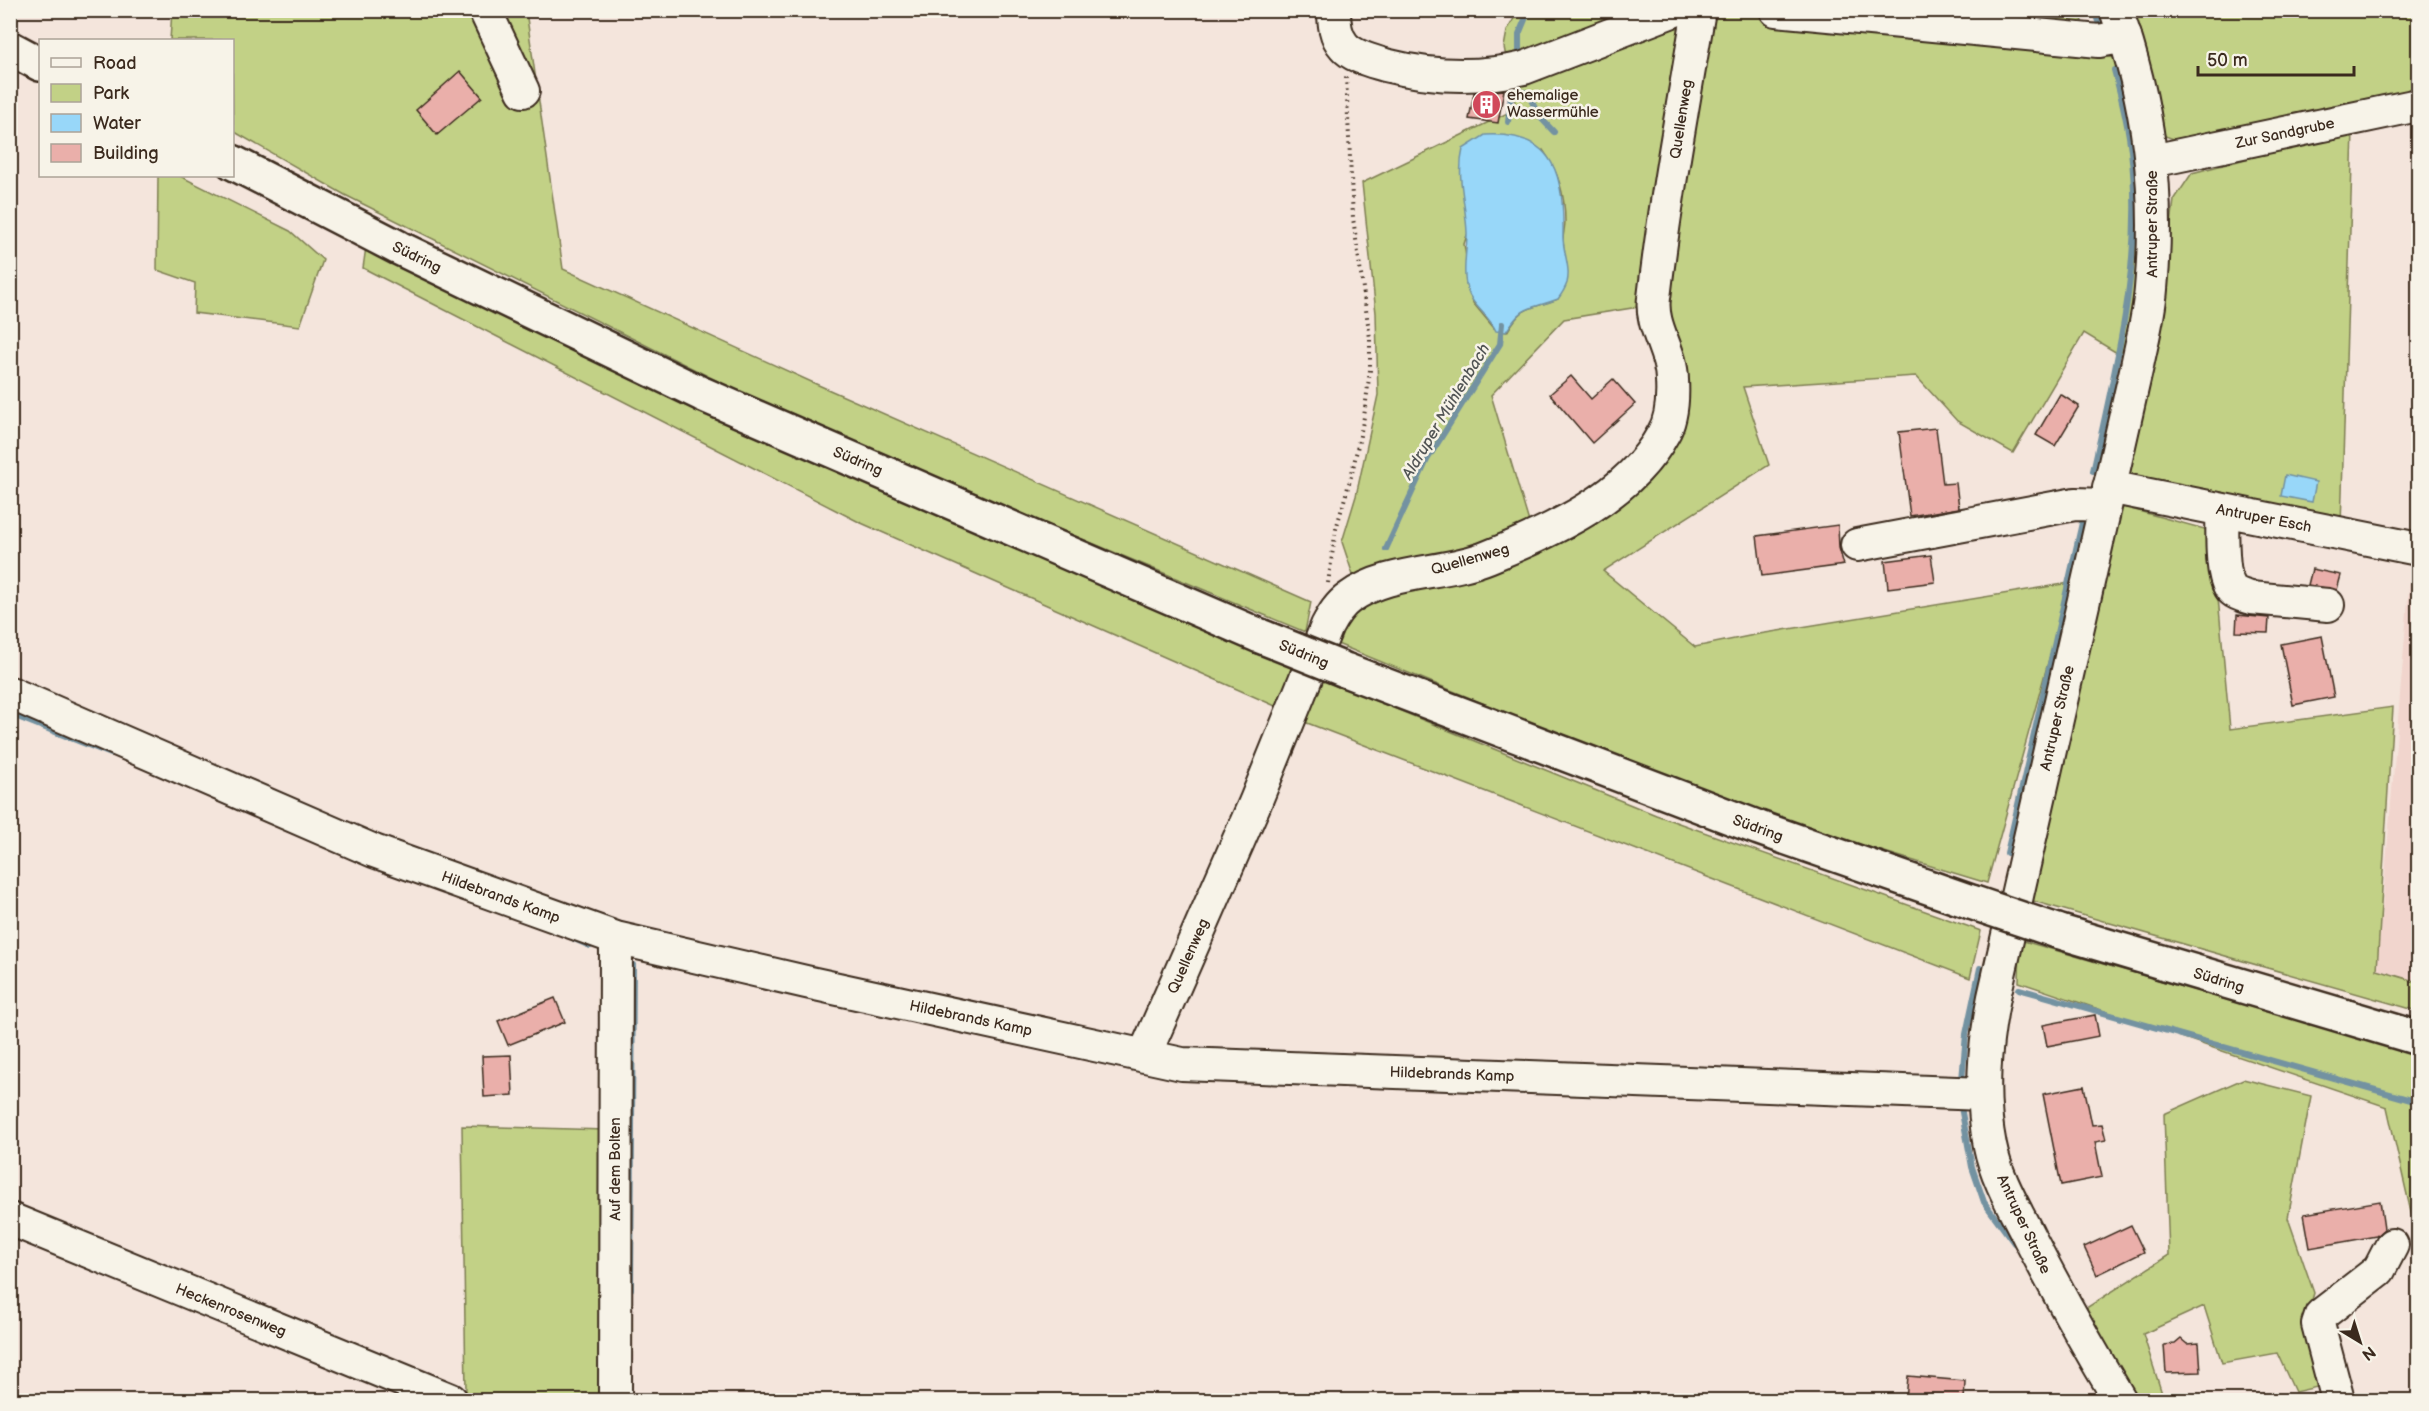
<svg xmlns="http://www.w3.org/2000/svg" width="2429" height="1411" font-family="'Balsamiq Sans',sans-serif">
<rect width="100%" height="100%" fill="#f4e5dc"/>
<filter id="ink" filterUnits="userSpaceOnUse"><feTurbulence type="fractalNoise" baseFrequency=".0167" numOctaves="2"/><feDisplacementMap in="SourceGraphic" scale="12" xChannelSelector="R" yChannelSelector="G"/><feConvolveMatrix kernelMatrix="1 2 1 2 8 2 1 2 1" color-interpolation-filters="sRGB"/></filter>
<g filter="url(#ink)">
<path fill="#f1d5cd" d="M2411,564L2418,566V982L2377,970Z"/>
<path fill="#c2d186" stroke="#7e7e52" stroke-width="1.5" fill-rule="evenodd" d="M1743,10L2079,11L2091,53L2120,59L2142,158L2138,284L2122,356L2084,333L2013,453L1957,421L1916,376L1743,387L1769,465L1603,571L1695,647L1759,634L2070,583L1987,883L1746,810L1330,641L1354,578L1342,542L1356,496L1378,395L1376,313L1362,183L1516,109L1504,47L1507,31L1518,11H1684L1638,307L1564,319L1491,395L1537,549L1678,429L1662,300L1709,13L1755,14ZM1543,150C1559,172 1565,195 1565,221C1565,228 1563,234 1563,240C1565,269 1573,272 1558,299C1530,310 1524,303 1507,332L1494,328L1473,303L1464,244L1467,235Z
M172,11H526L563,269L816,384L1311,602L1305,632L790,417L345,195L233,131L232,40H170Z
M2127,11H2418V98L2188,144L2165,136Z
M2353,131L2341,526L2125,481L2163,293L2174,200L2192,173Z
M158,176H180L290,231L323,260L300,326L194,313L195,283L157,270Z
M367,240L1315,676L1656,815L1981,931L1970,978L1302,721L1282,709L859,522L363,268Z
M2120,506L2212,531L2230,729L2393,707L2377,970L2418,982V1011L2026,899Z
M2020,940L2418,1055V1243L2387,1107L2019,982Z
M2243,1079L2311,1096L2288,1218L2314,1293L2307,1317L2326,1385L2295,1392L2277,1353L2222,1363L2204,1306L2143,1334L2164,1400H2135L2080,1312L2169,1255L2164,1114Z
M462,1126L606,1130V1400H485L466,1392Z"/>
<path fill="#98d7f9" stroke="#7392a1" stroke-width="1.5" d="M1485,135C1557,131 1564,178 1563,237C1563,252 1571,268 1567,283C1565,289 1561,295 1558,299C1530,310 1524,303 1506,332L1496,331C1489,315 1472,306 1467,289C1462,271 1467,250 1467,233C1466,203 1456,178 1463,149Z
M2285,475L2316,482L2312,502L2281,496Z"/>
<g fill="none" stroke-linecap="round" stroke-linejoin="round">
<path stroke="#7392a1" stroke-width="6" d="M2094,10L2101,30
M1519,56V34L1529,10
M1512,90L1528,93L1538,115L1554,132
M1508,122L1512,87
M2093,471C2116,366 2144,259 2131,151C2128,124 2121,96 2114,70
M1386,549L1427,460L1500,344L1502,324
M10,714L111,754
M2007,853L2084,514
M574,939L590,946
M2019,989L2418,1102
M1962,1080L1966,1034L1980,968
M1961,1107L1972,1167L1984,1202L2014,1243
M631,1289L633,965"/>
</g>
<path fill="#eaafaa" stroke="#3b2a1e" stroke-width="1.5" d="M460,71L482,97L437,135L416,110Z
M1504,90L1498,123L1469,119L1474,93Z
M1571,376L1591,399L1613,379L1635,404L1592,443L1550,394Z
M2060,394L2079,406L2055,446L2036,435Z
M1936,428L1943,484L1956,483L1959,508L1910,516L1899,432Z
M1838,525L1839,548L1844,565L1762,576L1757,536Z
M1931,555L1935,582L1888,588L1885,561Z
M2312,569L2341,575L2337,590L2308,585Z
M2237,615L2269,618L2268,633L2236,632Z
M2322,636L2334,697L2293,705L2281,644Z
M555,998L565,1022L508,1045L498,1021Z
M2095,1015L2099,1036L2047,1046L2043,1025Z
M511,1055L513,1095L484,1097L482,1056Z
M2084,1086L2092,1125L2102,1124L2106,1140L2095,1142L2102,1177L2061,1185L2043,1094Z
M2380,1201L2384,1229L2376,1236L2310,1248L2304,1214Z
M2131,1225L2144,1252L2097,1275L2084,1247Z
M2181,1339L2187,1344L2199,1343L2201,1372L2166,1373L2164,1345L2175,1344Z
M1908,1376L1965,1381L1964,1401H1906Z"/>
<g fill="none" stroke-linecap="round" stroke-linejoin="round">
<defs>
<path id="minor" d="M485,10L523,91
M1334,10C1334,23 1335,36 1344,46C1353,57 1372,61 1385,65C1432,77 1477,79 1524,68L1675,10
M1776,10L2099,41L2125,36
M2116,10C2149,103 2160,192 2151,289C2149,315 2142,341 2137,366L1994,997C1984,1047 1980,1095 1990,1146C1996,1177 2015,1209 2029,1237C2058,1293 2088,1347 2120,1400
M2152,161L2418,105
M2109,487L2418,549
M2222,510C2223,529 2220,571 2230,587C2234,594 2244,596 2251,598L2328,605
M1857,545L2075,504L2105,505
M10,693L374,851L616,938L806,982L1182,1064L1983,1094
M1144,1056L1255,803L1327,626C1333,615 1339,605 1349,598C1389,569 1444,575 1488,557C1552,531 1629,497 1663,434C1672,419 1673,397 1672,380C1672,351 1650,327 1654,298C1665,202 1683,106 1699,10
M10,1219L451,1400
M615,1400L616,938
M2338,1400L2318,1324L2321,1315L2379,1270L2392,1245"/>
<path id="major" d="M10,48L40,64
M232,162L399,248L702,394L1260,636
M1345,670L1759,828L1971,902
M2057,931L2418,1038"/>
</defs>
<use href="#minor" stroke="#3b2a1e" stroke-width="36"/>
<use href="#major" stroke="#3b2a1e" stroke-width="38"/>
<path stroke="#3b2a1e" stroke-width="4" stroke-dasharray="1.5 4.5" stroke-linecap="butt" d="M1328,583L1336,529L1352,473L1364,417L1370,370V338L1353,218L1346,77"/>
<use href="#minor" stroke="#f7f3e8" stroke-width="32"/>
<use href="#major" stroke="#f7f3e8" stroke-width="33"/>
<defs>
<path id="major-bridge" d="M1260,636L1345,670
M1971,902L2057,931"/>
</defs>
<use href="#major-bridge" stroke="#3b2a1e" stroke-width="38" stroke-linecap="butt"/>
<use href="#major-bridge" stroke="#f7f3e8" stroke-width="33"/>
</g>
</g>
<defs>
<symbol id="building-disc" viewBox="-11 -11 22 22"><circle r="9.5" fill="#d1495b" stroke="#f7f3e8"/><path d="M-4-6H4V6H1V3H-1V6H-4ZM-2.5-4.3h1.7v1.8h-1.7ZM.8-4.3h1.7v1.8H.8ZM-2.5-1h1.7V.8h-1.7ZM.8-1h1.7V.8H.8Z" fill="#fff"/></symbol>
</defs>
<g fill-rule="evenodd">
<use href="#building-disc" x="1470" y="88" width="33" height="33"/>
</g>
<g text-anchor="middle" stroke-width="5" stroke-linejoin="round" paint-order="stroke">
<g font-size="15" fill="#3b2a1e" stroke="#f7f3e8" text-anchor="start">
<text x="1507" y="100">ehemalige<tspan x="1507" dy="17">Wassermühle</tspan></text>
</g>
<g font-size="15" fill="#3b2a1e" stroke="#f7f3e8">
<text transform="translate(1681 119) rotate(-81)" y="5">Quellenweg</text>
<text transform="translate(2285 133) rotate(-12)" y="5">Zur Sandgrube</text>
<text transform="translate(2152 224) rotate(-90)" y="5">Antruper Straße</text>
<text transform="translate(417 257) rotate(26)" y="5">Südring</text>
<text transform="translate(858 461) rotate(23)" y="5">Südring</text>
<text transform="translate(2264 518) rotate(11)" y="5">Antruper Esch</text>
<text transform="translate(1470 559) rotate(-16)" y="5">Quellenweg</text>
<text transform="translate(1304 654) rotate(22)" y="5">Südring</text>
<text transform="translate(2057 718) rotate(-77)" y="5">Antruper Straße</text>
<text transform="translate(1758 828) rotate(20)" y="5">Südring</text>
<text transform="translate(501 897) rotate(20)" y="5">Hildebrands Kamp</text>
<text transform="translate(1188 956) rotate(-66)" y="5">Quellenweg</text>
<text transform="translate(2219 980) rotate(17)" y="5">Südring</text>
<text transform="translate(971 1018) rotate(12)" y="5">Hildebrands Kamp</text>
<text transform="translate(1452 1074) rotate(2)" y="5">Hildebrands Kamp</text>
<text transform="translate(615 1169) rotate(-90)" y="5">Auf dem Bolten</text>
<text transform="translate(2024 1224) rotate(65)" y="5">Antruper Straße</text>
<text transform="translate(231 1310) rotate(22)" y="5">Heckenrosenweg</text>
</g>
<g font-size="16" font-style="italic" fill="#525555" stroke="#f7f3e8">
<text transform="translate(1445 411) rotate(-59)" y="6">Aldruper Mühlenbach</text>
</g>
</g>
<rect width="2429" height="1411" fill="none" stroke="#f7f3e8" stroke-width="36"/>
<rect x="18" y="18" width="2393" height="1375" fill="none" stroke="#3b2a1e" stroke-width="2" filter="url(#ink)"/>
<rect x="39" y="39" width="195" height="138" fill="#f7f3e8" stroke="#aca397" stroke-width="1.5"/>
<rect x="51" y="58" width="30" height="9" fill="#f7f3e8" stroke="#aca397" stroke-width="1.5"/>
<text x="93" y="69" font-size="18" fill="#3b2a1e">Road</text>
<rect x="51" y="84" width="30" height="18" fill="#c2d186" stroke="#aca397" stroke-width="1.5"/>
<text x="93" y="99" font-size="18" fill="#3b2a1e">Park</text>
<rect x="51" y="114" width="30" height="18" fill="#98d7f9" stroke="#aca397" stroke-width="1.5"/>
<text x="93" y="129" font-size="18" fill="#3b2a1e">Water</text>
<rect x="51" y="144" width="30" height="18" fill="#eaafaa" stroke="#aca397" stroke-width="1.5"/>
<text x="93" y="159" font-size="18" fill="#3b2a1e">Building</text>
<g transform="translate(2360 1342) rotate(142)" stroke="#f7f3e8" stroke-width="4.5" paint-order="stroke">
<path d="M0-4.5L10 22L0 15L-10 22Z" fill="#3b2a1e"/>
<text y="-9" font-size="16" font-weight="bold" text-anchor="middle" fill="#3b2a1e">N</text>
</g>
<path d="M2198 66v9h156v-9" fill="none" stroke="#3b2a1e" stroke-width="3"/>
<text x="2207" y="66" font-size="18" fill="#3b2a1e" stroke="#f7f3e8" stroke-width="4.5" paint-order="stroke">50 m</text>
</svg>
